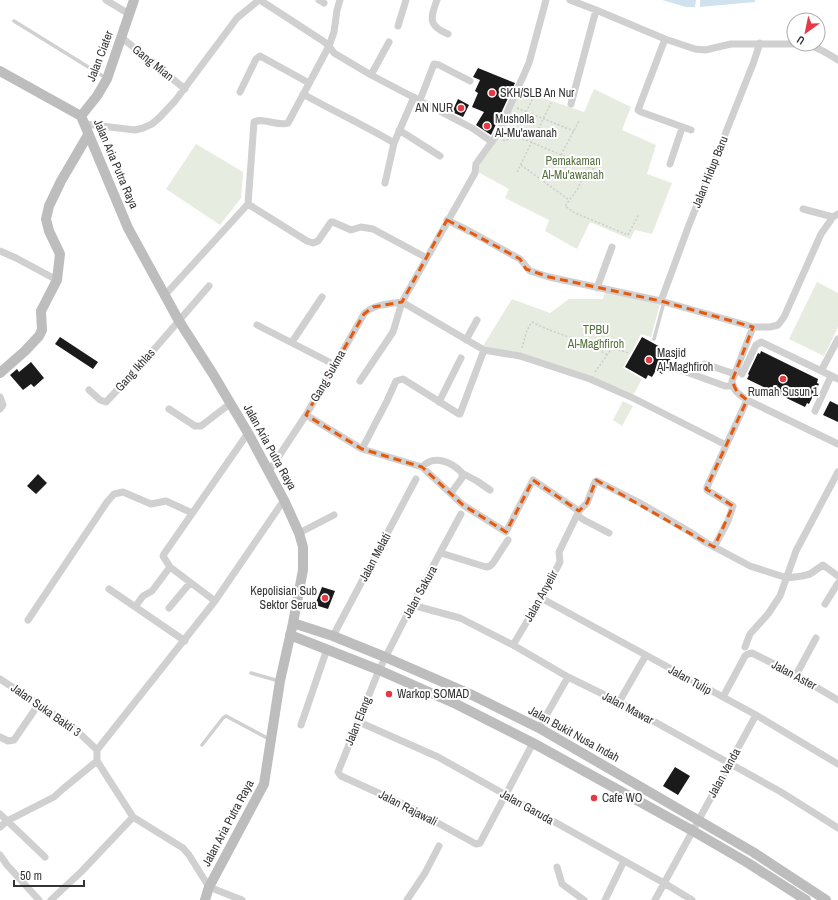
<svg xmlns="http://www.w3.org/2000/svg" width="838" height="900" font-family="'Archivo Narrow',sans-serif">
<rect width="100%" height="100%" fill="#fff"/>
<path fill="#e6ecdf" d="M594,89L631,107L622,130L656,145L647,174L672,183L652,234L635,230L630,239L590,222L577,249L545,231L549,220L505,198L509,189L476,171L499,134L519,90L584,112Z
M196,144L243,172L241,198L220,225L166,189Z
M817,282L838,293V327L824,356L789,339Z
M605,292L660,304L651,337L641,334L623,368L642,379L634,394L594,377L532,357L483,346L512,299L550,313L569,299H603Z
M623,401L633,406L622,426L613,420Z"/>
<path fill="#cfe2ee" d="M662,0H696L695,7H686Z
M700,0H755V2L700,7Z"/>
<path fill="#1a1a1a" d="M478,68L515,83L491,135L476,125L484,112L472,107L478,93L475,91L480,80L473,77Z
M458,99L469,105L463,117L452,112Z
M60,337L98,362L93,369L55,344Z
M642,337L673,354L662,374L656,370L652,377L648,375L646,379L625,367Z
M761,351L818,379L817,383L819,384L809,404L807,403L805,407L747,379L749,375L748,374L758,353L760,354Z
M31,362L44,378L34,387L31,384L23,390L10,375L17,369L19,372Z
M830,401L838,405V422L823,415Z
M38,474L47,483L36,494L27,486Z
M322,587L335,591L328,609L315,605Z
M675,767L690,776L678,795L663,786Z"/>
<g fill="none" stroke-linecap="round" stroke-linejoin="round">
<path stroke="#cdcdcd" stroke-width="1.5" stroke-dasharray="2 2" stroke-linecap="butt" d="M517,108L574,131
M526,112L534,96
M503,140L505,141L510,138L512,134L594,169
M561,155L579,121
M521,165L569,200
M588,166L577,190L565,206L575,213L628,235L639,214
M517,172L551,103
M522,348L527,330L532,322C556,335 584,339 607,355
M595,372L612,348L629,353"/>
<path stroke="#d0d0d0" stroke-width="3.5" d="M14,21L106,78
M654,339L664,302
M251,673L279,681
M202,745L223,718L226,716L269,739"/>
<path stroke="#d0d0d0" stroke-width="7" d="M106,0L129,14
M260,0L323,41L329,46L334,53L371,75L472,128L492,142
M319,0L324,3
M437,0C430,18 428,26 448,34
M570,0L596,10L665,39L695,49L705,50L731,44H794
M398,26L406,0
M121,37L185,89
M665,39L638,110L641,112L691,130
M802,44C816,46 827,53 838,60
M371,75L389,42
M240,92L256,59L260,56L309,83
M303,94C333,111 364,125 394,143L385,183
M420,100L434,64L439,65L470,81
M571,104L596,10
M85,124L135,130L143,128L152,124L160,117L175,101L237,18L259,0
M399,130L440,156
M394,143L414,97
M670,164L682,128
M248,204L254,122C264,117 278,127 288,123L329,46L334,32L337,10L340,0
M248,204L307,241L313,243L318,241L331,222H333L351,230L361,227L373,229L427,258
M803,209L833,217
M447,220L471,232L520,259L530,271L549,277L661,301L753,327H770L778,325L784,317L821,234L833,217L838,214
M0,251L16,258L57,280
M597,288L612,247
M164,296L248,204
M661,301L689,225L753,64L760,43
M402,302L484,350L520,356L590,379L631,397L726,445
M257,325L335,365
M753,327L732,381C733,391 740,395 747,400L838,444
M466,340L477,320
M292,342L322,297
M705,364L735,374
M678,369L725,386H733
M821,371L838,339
M742,374L756,345L761,342L838,379
M360,381L393,332L402,302L475,173L476,164L498,133L529,63L546,0
M89,390L100,400L106,402L138,368L209,286
M0,397L3,405L0,409
M439,402L461,358
M169,409L195,426H201L231,403
M815,411L831,376
M306,415L362,449L422,467L463,505L506,532L533,480L579,511
M362,449L387,401L396,381L403,379L459,414H460L484,350
M422,467C434,454 452,462 462,473V478L451,493
M269,471L306,415L364,314C373,304 390,304 402,302
M462,473L477,481L490,490
M461,514L412,605L379,670L338,772L341,776L407,806L476,844L480,843L533,743
M577,515L584,520L609,533
M299,533L334,515
M714,547L728,521L733,506L707,490V487L747,400
M441,553L486,567L490,566L493,563L508,540
M109,589L185,641
M541,598L756,715L838,764
M215,601L170,567L163,556L164,554L248,433
M825,604L838,583
M412,605L460,618L513,645L568,677L619,702L781,792L838,828
M135,607L143,596L152,591L170,567
M169,608L190,583
M28,620L107,502L114,494L123,492L151,504L166,501L192,513
M333,636L416,479
M513,645L541,598L560,562L559,552L579,511L587,503L595,482L597,481L640,503L690,532L705,542L750,566L787,578L802,576L810,574L823,565L838,576
M745,647L750,634L768,614L780,596L796,551L838,472
M796,675L816,638
M0,679L73,727L97,750V761L133,817L183,848L189,855L209,887L242,900
M723,697L745,656L748,654L752,653L796,675L838,700
M619,702L646,655
M359,722L438,757L664,883L692,900
M301,725L327,649
M539,728L568,677
M0,737L8,741L14,740L38,705
M97,750L215,601L284,500
M0,814L45,857
M0,827L7,821L54,797L64,788L97,761
M0,855L7,865L39,900
M557,867L562,884L584,900
M51,900L82,871L133,817
M407,900L425,873L439,846
M605,900L624,861
M655,900L756,715"/>
<path stroke="#bdbdbd" stroke-width="10" d="M0,71L81,116L128,228L179,321L213,374L248,433L284,500L299,533L303,547V570L293,623L280,681L264,784L209,887L205,900
M81,116L97,96L107,79L134,0
M0,373L25,351L39,336L42,330L41,311L57,280L60,254L49,231L46,219L49,206L61,181L88,135
M293,623L333,636L385,657L470,694L539,728L753,852L826,900
M290,635L379,670L456,704L533,743L693,831L748,863L806,900"/>
</g>
<path fill="none" stroke="#e8590c" stroke-width="3" stroke-dasharray="8 5" stroke-linejoin="round" d="M447,220L520,259L526,269L549,277L661,301L753,327L732,381L737,392L747,400L706,489L733,506L714,547L596,480L587,503L579,511L533,480L506,532L463,505L422,467L362,449L306,415L364,314L373,307L402,302Z"/>
<g fill="#e63946" stroke="#fff" stroke-width="1.5">
<circle cx="492" cy="93" r="4"/>
<circle cx="461" cy="108" r="4"/>
<circle cx="487" cy="126" r="4"/>
<circle cx="649" cy="360" r="4"/>
<circle cx="783" cy="379" r="4"/>
<circle cx="325" cy="598" r="4"/>
<circle cx="389" cy="694" r="4"/>
<circle cx="594" cy="798" r="4"/>
</g>
<g text-anchor="middle" stroke-width="4" stroke-linejoin="round" paint-order="stroke">
<g font-size="12" fill="#333" stroke="#fff">
<text transform="translate(100 56) rotate(-69)" y="4">Jalan Ciater</text>
<text transform="translate(153 63) rotate(39)" y="4">Gang Mian</text>
<text transform="translate(116 164) rotate(67)" y="4">Jalan Aria Putra Raya</text>
<text transform="translate(710 172) rotate(-68)" y="4">Jalan Hidup Baru</text>
<text transform="translate(135 370) rotate(-48)" y="4">Gang Ikhlas</text>
<text transform="translate(328 376) rotate(-60)" y="4">Gang Sukma</text>
<text transform="translate(270 447) rotate(61)" y="4">Jalan Aria Putra Raya</text>
<text transform="translate(375 557) rotate(-62)" y="4">Jalan Melati</text>
<text transform="translate(420 592) rotate(-61)" y="4">Jalan Sakura</text>
<text transform="translate(541 596) rotate(-61)" y="4">Jalan Anyelir</text>
<text transform="translate(794 675) rotate(28)" y="4">Jalan Aster</text>
<text transform="translate(690 680) rotate(29)" y="4">Jalan Tulip</text>
<text transform="translate(628 708) rotate(28)" y="4">Jalan Mawar</text>
<text transform="translate(46 710) rotate(35)" y="4">Jalan Suka Bakti 3</text>
<text transform="translate(358 721) rotate(-68)" y="4">Jalan Elang</text>
<text transform="translate(574 734) rotate(29)" y="4">Jalan Bukit Nusa Indah</text>
<text transform="translate(724 773) rotate(-61)" y="4">Jalan Vanda</text>
<text transform="translate(527 807) rotate(29)" y="4">Jalan Garuda</text>
<text transform="translate(408 808) rotate(27)" y="4">Jalan Rajawali</text>
<text transform="translate(228 823) rotate(-62)" y="4">Jalan Aria Putra Raya</text>
</g>
<g font-size="12" fill="#333" stroke="#fff" text-anchor="start">
<text x="500" y="97">SKH/SLB An Nur</text>
<text x="453" y="112" text-anchor="end">AN NUR</text>
<text x="495" y="123">Musholla<tspan x="495" dy="14">Al-Mu'awanah</tspan></text>
<text x="657" y="357">Masjid<tspan x="657" dy="14">Al-Maghfiroh</tspan></text>
<text x="783" y="396" text-anchor="middle">Rumah Susun 1</text>
<text x="317" y="595" text-anchor="end">Kepolisian Sub<tspan x="317" dy="14">Sektor Serua</tspan></text>
<text x="397" y="698">Warkop SOMAD</text>
<text x="602" y="802">Cafe WO</text>
</g>
<g font-size="12" fill="#56703f" stroke="#fff">
<text x="573" y="165">Pemakaman<tspan x="573" dy="14">Al-Mu'awanah</tspan></text>
<text x="596" y="334">TPBU<tspan x="596" dy="14">Al-Maghfiroh</tspan></text>
</g>
</g>
<g transform="translate(806 32) rotate(213)"><circle r="19" fill="#ffffff" stroke="#adadad"/>
<path d="M0-3L7 15L0 10L-7 15Z" fill="#e63946"/>
<text y="-6" font-size="11" font-weight="bold" text-anchor="middle" fill="#333333">U</text>
</g>
<path d="M14 880v6h70v-6" fill="none" stroke="#333333" stroke-width="2"/>
<text x="20" y="880" font-size="12" fill="#333333" stroke="#ffffff" stroke-width="3" paint-order="stroke">50 m</text>
</svg>
